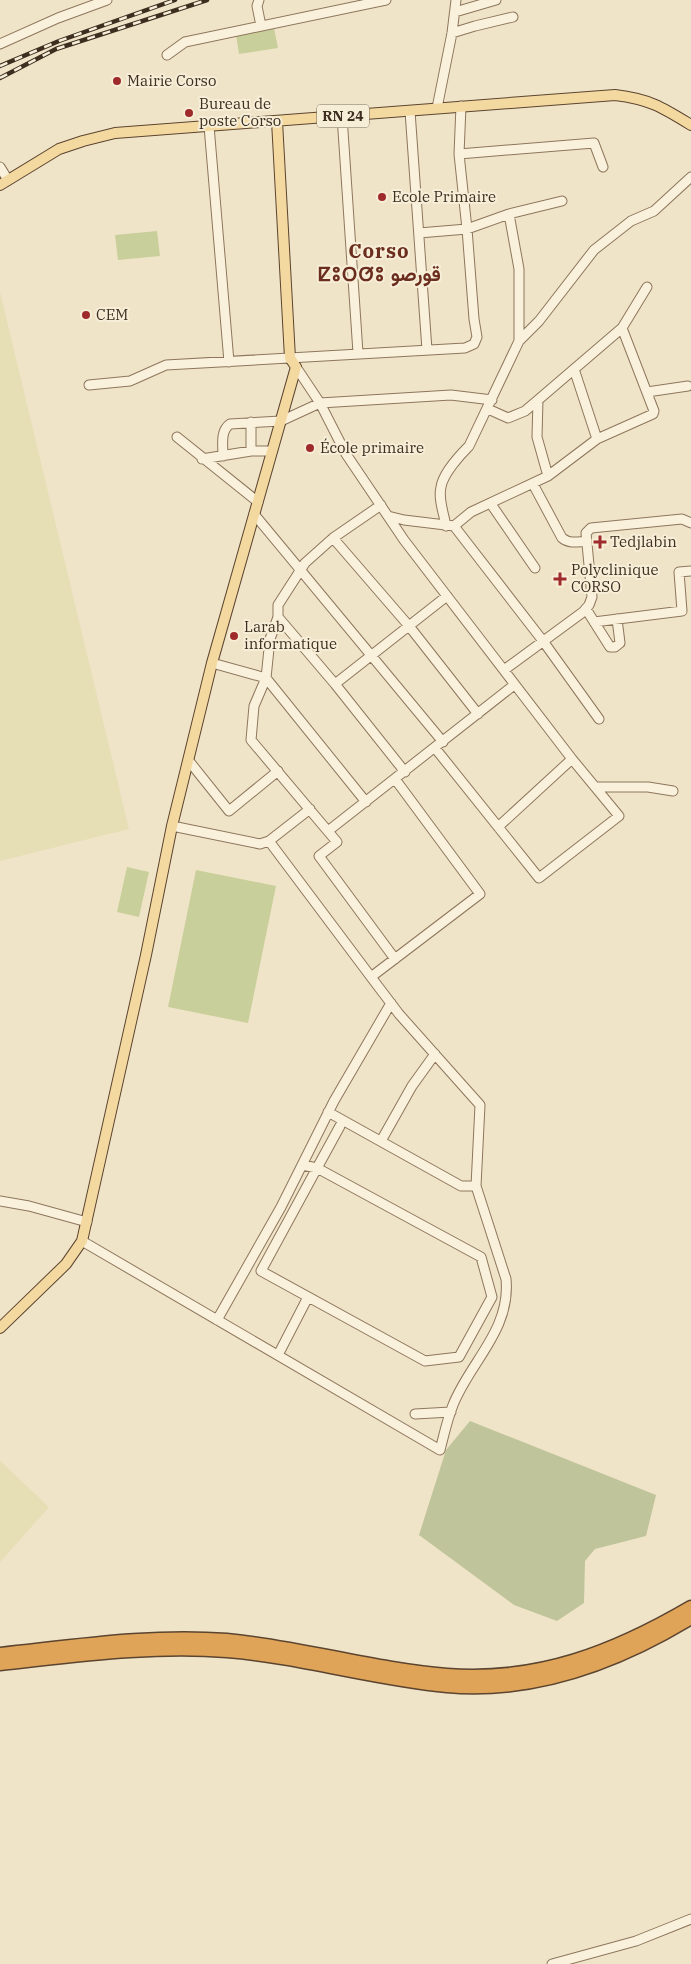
<svg xmlns="http://www.w3.org/2000/svg" width="691" height="1964" font-family="'IBM Plex Serif',Vazirmatn,'Noto Sans Tifinagh',serif">
<rect width="100%" height="100%" fill="#f0e4c8"/>
<path fill="#e6deb5" d="M0,292L129,829L0,861Z
M0,1461L49,1507L0,1562Z"/>
<path fill="#c9cf9b" d="M274,28L278,48L239,54L236,35Z
M157,231L160,256L118,260L115,235Z
M127,867L149,872L139,917L117,912Z
M196,870L276,886L248,1023L168,1007Z"/>
<path fill="#bfc49a" d="M470,1421L656,1495L646,1536L595,1549L585,1561L584,1603L557,1621L514,1605L419,1535L446,1450Z"/>
<g fill="none" stroke-linecap="round" stroke-linejoin="round">
<defs>
<path id="minor" d="M259,0L257,6L261,26
M455,12L496,0
M452,33L475,26L513,17
M0,44L58,18L107,0
M167,55L185,42L386,0
M437,108L452,33L456,0
M410,111L427,350
M342,116L358,353
M209,126L229,362
M459,154L594,143L603,167
M0,167L8,180
M419,233L467,229L509,214
M519,341V269L509,214L562,201
M296,367L320,403L346,454L404,540L572,759L498,827
M574,369L597,439
M89,385L130,381L166,365L465,348L474,344L477,337L474,319L467,229L459,154L461,106
M647,392L688,386
M488,409L508,418L525,411L538,400
M251,422V451
M177,437L258,502
M223,456C223,445 220,431 230,424L281,421L320,403L451,395L492,400
M202,459L251,451H272
M548,476L537,437L538,400L622,328L647,287
M533,484L562,538C570,544 577,542 587,541
M491,504L535,568
M381,505L333,538L305,563L278,605V617L270,639L266,678L254,706L251,740L337,842L319,856L395,959
M254,514L443,742
M388,516L404,520L454,526L471,512L548,476L597,439L653,414L654,411L622,328
M446,526C444,514 438,499 441,487C443,474 460,455 469,446L519,341L539,321L594,250L631,221L654,211L691,177
M454,526L543,641L599,719
M333,538L409,626L478,714
M586,609L610,647H615L620,643L617,619
M278,617L335,684L405,772
M594,622L682,611L679,572L691,571
M212,663L266,678L366,802
M504,670L583,612L589,605L592,597L586,533L591,528L682,519L691,523
M335,684L447,596
M435,748L539,878L619,816L572,759
M189,761L229,811L278,771
M595,787H648L673,791
M172,826L260,844L269,841L310,809
M328,831L514,685
M269,841L371,977L480,894L395,779
M328,1112L461,1186H476
M381,1141L412,1086L435,1054
M302,1165L317,1168L340,1126
M317,1168L481,1257L492,1297L459,1357L425,1361L261,1271Z
M0,1201L29,1206L87,1222
M82,1241L440,1450C444,1435 447,1420 453,1405C470,1362 511,1330 506,1279L476,1186L480,1105L399,1014L371,977
M217,1320L281,1207L334,1101L391,1003
M278,1355L308,1297
M415,1414L451,1412
M552,1964L636,1941L691,1919"/>
<path id="major" d="M0,185L59,149L83,141L115,133L615,95C649,99 662,107 691,125
M0,1328L66,1264L82,1241L146,955L172,826L212,663L296,367L290,358L277,121"/>
<path id="highway" d="M0,1654C75,1646 151,1634 227,1640C301,1647 373,1669 447,1675C538,1682 614,1652 691,1607
M0,1664C75,1656 151,1645 227,1651C301,1657 373,1679 447,1686C535,1694 617,1663 691,1618"/>
</defs>
<use href="#minor" stroke="#8d765c" stroke-width="11"/>
<use href="#major" stroke="#5b4430" stroke-width="12"/>
<use href="#highway" stroke="#5b4430" stroke-width="15"/>
<use href="#minor" stroke="#faf1dc" stroke-width="9"/>
<use href="#major" stroke="#f3d9a0" stroke-width="10"/>
<use href="#highway" stroke="#e0a458" stroke-width="12"/>
<defs>
<path id="rail" d="M0,66L59,41L175,0
M0,78L56,49L207,0"/>
</defs>
<use href="#rail" stroke="#3d2e20" stroke-width="4.5"/>
<use href="#rail" stroke="#f7eed8" stroke-width="2.5" stroke-dasharray="8" stroke-linecap="butt"/>
</g>
<g fill="#9e2a2b" stroke="#f7eed8" stroke-width="2">
<circle cx="117" cy="81" r="5"/>
<circle cx="189" cy="113" r="5"/>
<circle cx="382" cy="197" r="5"/>
<circle cx="86" cy="315" r="5"/>
<circle cx="310" cy="448" r="5"/>
<path d="M597.5 534.5h5v5h5v5h-5v5h-5v-5h-5v-5h5z"/>
<path d="M557.5 571.5h5v5h5v5h-5v5h-5v-5h-5v-5h5z"/>
<circle cx="234" cy="636" r="5"/>
</g>
<g text-anchor="middle" stroke-width="4" stroke-linejoin="round" paint-order="stroke">
<rect fill="#f7eed8" stroke="#756857" stroke-width="1" x="317" y="104.5" width="52" height="23" rx="4"/>
<g font-size="14" font-weight="bold" fill="#3d2e20">
<text x="343" y="121">RN 24</text>
</g>
<g font-size="15" fill="#3d2e20" stroke="#f7eed8" text-anchor="start">
<text x="127" y="86">Mairie Corso</text>
<text x="199" y="109">Bureau de<tspan x="199" dy="17">poste Corso</tspan></text>
<text x="392" y="202">Ecole Primaire</text>
<text x="96" y="320">CEM</text>
<text x="320" y="453">École primaire</text>
<text x="610" y="547">Tedjlabin</text>
<text x="571" y="575">Polyclinique<tspan x="571" dy="17">CORSO</tspan></text>
<text x="244" y="632">Larab<tspan x="244" dy="17">informatique</tspan></text>
</g>
<g font-size="20" font-weight="bold" letter-spacing="1" fill="#6b2e1e" stroke="#f7eed8">
<text x="379" y="258">Corso<tspan x="379" dy="23">ⵇⵓⵔⵚⵓ قورصو</tspan></text>
</g>
</g>
</svg>
